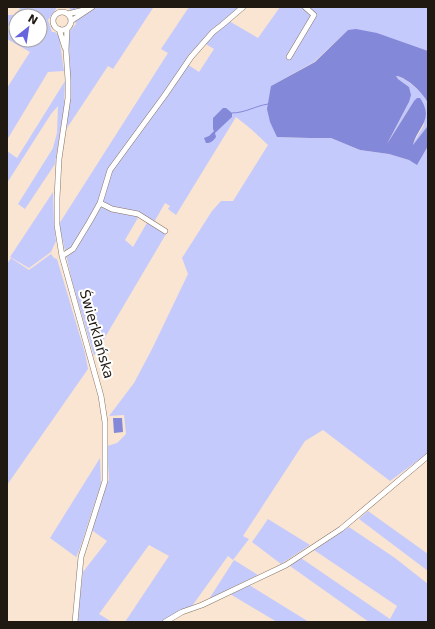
<svg xmlns="http://www.w3.org/2000/svg" width="435" height="629" font-family="'DejaVu Sans',sans-serif">
<rect width="100%" height="100%" fill="#fae5d2"/>
<path fill="#c5cafc" fill-rule="evenodd" d="M18,7H51L53,8L56,7V9L48,20L52,32H55L59,36L64,71L48,72L7,140V88L30,52L7,39V33L10,27L7,25V17L8,15H14L20,9ZM16,16H40V40H16Z
M69,7H134L153,8L113,69L108,66L67,128L70,66L68,33L76,24Z
M189,7H246L229,21L258,38L280,7H428V51L348,30L314,62L271,86L277,137L310,138H331L360,150L389,154L409,160L417,164L428,146V453L390,481L323,430L305,441L243,536L249,539L233,560L228,556L192,606L159,622H125L169,556L149,545L99,614L112,622H78L79,604L83,572L107,541L90,529L109,479L107,446L117,443L126,434L124,415L109,416L134,383L152,349L188,274L182,258L212,211L221,201H233L268,145L251,129L236,117L176,215L168,209L170,206L165,203L153,224L166,234L94,356L72,281L59,224L168,53L161,49ZM204,43L214,49L199,72L187,64ZM139,216L148,221L133,247L125,240Z
M396,76C405,77 425,94 428,102C430,110 428,121 428,129L427,128L413,146L414,142L424,125L414,101L387,144L409,102V87L398,79Z
M65,81L64,107L55,164L25,209L18,204L53,148L57,133L58,106L51,114L7,183V151L17,158Z
M53,192L54,223L56,241L51,252L29,268L10,257Z
M51,254L54,258L57,259L85,353L88,369L7,485V264L11,258L29,270Z
M100,458L101,484L79,551L76,557L50,538Z
M368,511L428,554V571L359,519Z
M268,519L310,545L281,564L252,542Z
M349,527L395,558L428,584V622H369L290,566L301,558L390,619L397,606L314,550Z
M234,560L258,575L209,599Z
M246,583L309,622H277L230,594Z"/>
<path fill="#8388d9" d="M356,29L377,33L428,51V103C424,94 407,77 396,76L398,79L409,87L411,95L409,102L387,144L414,101L417,98H420C435,120 417,127 413,145L427,127L428,129V146L417,165L409,160L389,154L360,150L331,138H310L277,137L270,122L267,109L271,86L315,62L348,30Z
M223,108H226L232,113V117L215,133L216,137C213,141 211,143 206,143L204,138L209,136L214,131L213,129V118Z
M113,418H122L123,432L114,433Z"/>
<g fill="none" stroke-linecap="round" stroke-linejoin="round">
<path stroke="#8388d9" stroke-width="1" d="M74,8L76,7
M232,113C245,113 255,106 268,104"/>
<defs>
<path id="minor" d="M53 21a9 9 0 1 1 18 0a9 9 0 1 1-18 0Z
M68,14L88,9
M71,21L92,7
M59,29L65,48
M67,29L66,50L68,80V98L59,159L57,198V225L62,256L101,396L105,422V481L81,557L75,622
M289,57L314,15L305,7
M100,203L112,209L138,214L165,231
M62,256L73,249L90,221L100,203L110,170L165,95L191,57L213,32L222,25L243,7
M165,622L182,612L202,605L286,565L341,529L428,456"/>
</defs>
<use href="#minor" stroke="#867362" stroke-width="6"/>
<use href="#minor" stroke="#fff" stroke-width="5"/>
</g>
<g text-anchor="middle" stroke-width="4" stroke-linejoin="round" paint-order="stroke">
<g font-size="14" fill="#201912" stroke="#fff">
<text transform="translate(97 334) rotate(74)" y="5">Świerklańska</text>
</g>
</g>
<rect width="435" height="629" fill="none" stroke="#201912" stroke-width="16"/>
<g transform="translate(28 28) rotate(30)"><circle r="19" fill="#ffffff" stroke="#a6a3a0"/>
<path d="M0-3L7 15L0 10L-7 15Z" fill="#6864de"/>
<text y="-6" font-size="11" font-weight="bold" text-anchor="middle" fill="#201912">N</text>
</g>
</svg>
